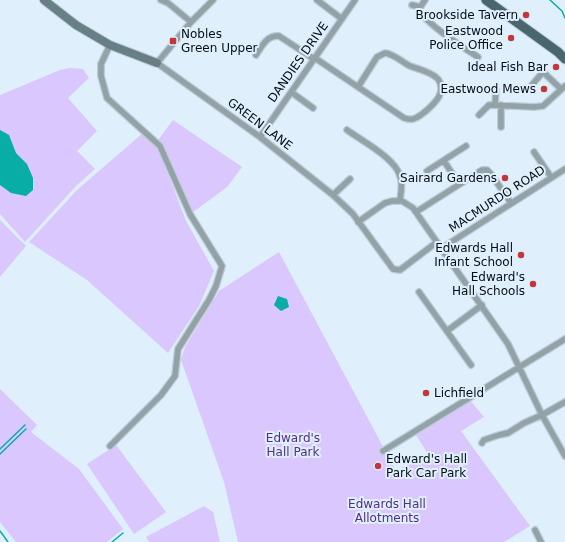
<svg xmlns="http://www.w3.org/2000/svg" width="565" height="542" font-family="'DejaVu Sans',sans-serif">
<rect width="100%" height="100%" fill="#dfeffc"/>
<path fill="#dac7fe" d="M69,68L83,69L89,78L68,98L97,131L77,151L95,169L76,186L25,242L0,214V95L60,70Z
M173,120L242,167L227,187L192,213L159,139Z
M143,133L158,147L186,221L214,271L199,306L168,353L87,280L29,242L77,190Z
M0,220L26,246L0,277Z
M279,252L396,471L428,454L414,432L469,399L484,417L461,431L530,526L504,542H238L224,482L181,360L185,347L219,291Z
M0,389L37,425L31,432L79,469L123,529L107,542H16L0,522Z
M116,445L166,512L134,534L87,464Z
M204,506L213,512L220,542H149L146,537Z"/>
<path fill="#08ada6" d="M0,130L9,135L16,153L27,164L33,178V190L26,196L11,193L0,185Z
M278,296L287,299L289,307L281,311L274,305Z"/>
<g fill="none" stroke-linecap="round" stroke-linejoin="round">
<path stroke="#08ada6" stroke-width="1.5" d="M550,0L562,11L565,18
M0,449L25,425
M0,454L26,429
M0,531L8,542
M112,542L123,533"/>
<defs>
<path id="street" d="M161,0L168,3L191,22
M213,0L191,22L157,63L260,137L333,195L353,214L393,269L400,270L437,242
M317,0L342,19
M425,0L419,9C424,23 464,48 478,57
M412,5L420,7
M110,45L101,64V76L107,98L160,146L190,214L222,266L216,286L209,300L178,349L175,376L161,395L110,446
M256,55C262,46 267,35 279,36L314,59
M315,58L404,118C407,119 410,120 413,119C418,118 422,114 426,111C435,103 447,92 438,79C432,72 418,69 410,66C402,62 394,54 385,53L377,57L358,87
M531,86L543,72L561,89
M291,92L313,108
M495,105L496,90
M479,115L489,105L534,107L543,106L565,86
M501,127V105
M347,130C362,141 395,158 400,176C403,184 401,192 400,200
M260,137L355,0
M534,152L551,177
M444,161L459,184
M427,171L466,146
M333,195L350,179
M416,212L482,170H487L491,174L511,203
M358,222L385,203L392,201H402L413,208L508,344L542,415L524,423L508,433L499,435L484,440L482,443
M442,248L565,169
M419,292L471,365
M447,331L482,305
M565,402L542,415L565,456
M383,451L565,339
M535,530L541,542"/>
<path id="secondary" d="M44,0L76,25L110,45L157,63"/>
<path id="primary" d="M486,0L558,52L565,59"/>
</defs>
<use href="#street" stroke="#bccbd7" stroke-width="8"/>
<use href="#secondary" stroke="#bccbd7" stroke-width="10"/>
<use href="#primary" stroke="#bccbd7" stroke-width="11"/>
<use href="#street" stroke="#93a2a7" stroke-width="5.5"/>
<use href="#secondary" stroke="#687f85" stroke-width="8"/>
<use href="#primary" stroke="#49656d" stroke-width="9"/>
</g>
<g fill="#c5363c" stroke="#dfeffc" stroke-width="1.5">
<circle cx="526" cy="15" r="4"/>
<circle cx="511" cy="38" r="4"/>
<rect x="169" y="37" width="8" height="8" rx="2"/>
<circle cx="556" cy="67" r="4"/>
<circle cx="544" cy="89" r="4"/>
<circle cx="505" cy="178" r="4"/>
<circle cx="521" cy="255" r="4"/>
<circle cx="533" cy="284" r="4"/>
<circle cx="426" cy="393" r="4"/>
<circle cx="378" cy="466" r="4"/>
</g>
<g text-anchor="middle" stroke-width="4" stroke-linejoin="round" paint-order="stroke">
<g font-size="12" fill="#060e15" stroke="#dfeffc" text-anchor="end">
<text x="518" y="19">Brookside Tavern</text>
<text x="503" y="35">Eastwood<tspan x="503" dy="14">Police Office</tspan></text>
<text x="181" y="38" text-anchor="start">Nobles<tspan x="181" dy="14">Green Upper</tspan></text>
<text x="548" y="71">Ideal Fish Bar</text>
<text x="536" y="93">Eastwood Mews</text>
<text x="497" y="182">Sairard Gardens</text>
<text x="513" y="252">Edwards Hall<tspan x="513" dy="14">Infant School</tspan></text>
<text x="525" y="281">Edward's<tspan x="525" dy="14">Hall Schools</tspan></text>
<text x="434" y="397" text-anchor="start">Lichfield</text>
<text x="386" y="463" text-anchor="start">Edward's Hall<tspan x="386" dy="14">Park Car Park</tspan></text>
</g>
<g font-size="12" fill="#060e15" stroke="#dfeffc">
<text transform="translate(298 62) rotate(-55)" y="4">DANDIES DRIVE</text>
<text transform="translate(260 124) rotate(37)" y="4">GREEN LANE</text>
<text transform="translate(497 199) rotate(-33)" y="4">MACMURDO ROAD</text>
</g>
<g font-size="12" fill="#552d88" stroke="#dfeffc">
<text x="293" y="442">Edward's<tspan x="293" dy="14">Hall Park</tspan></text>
<text x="387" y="508">Edwards Hall<tspan x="387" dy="14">Allotments</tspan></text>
</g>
</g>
</svg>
